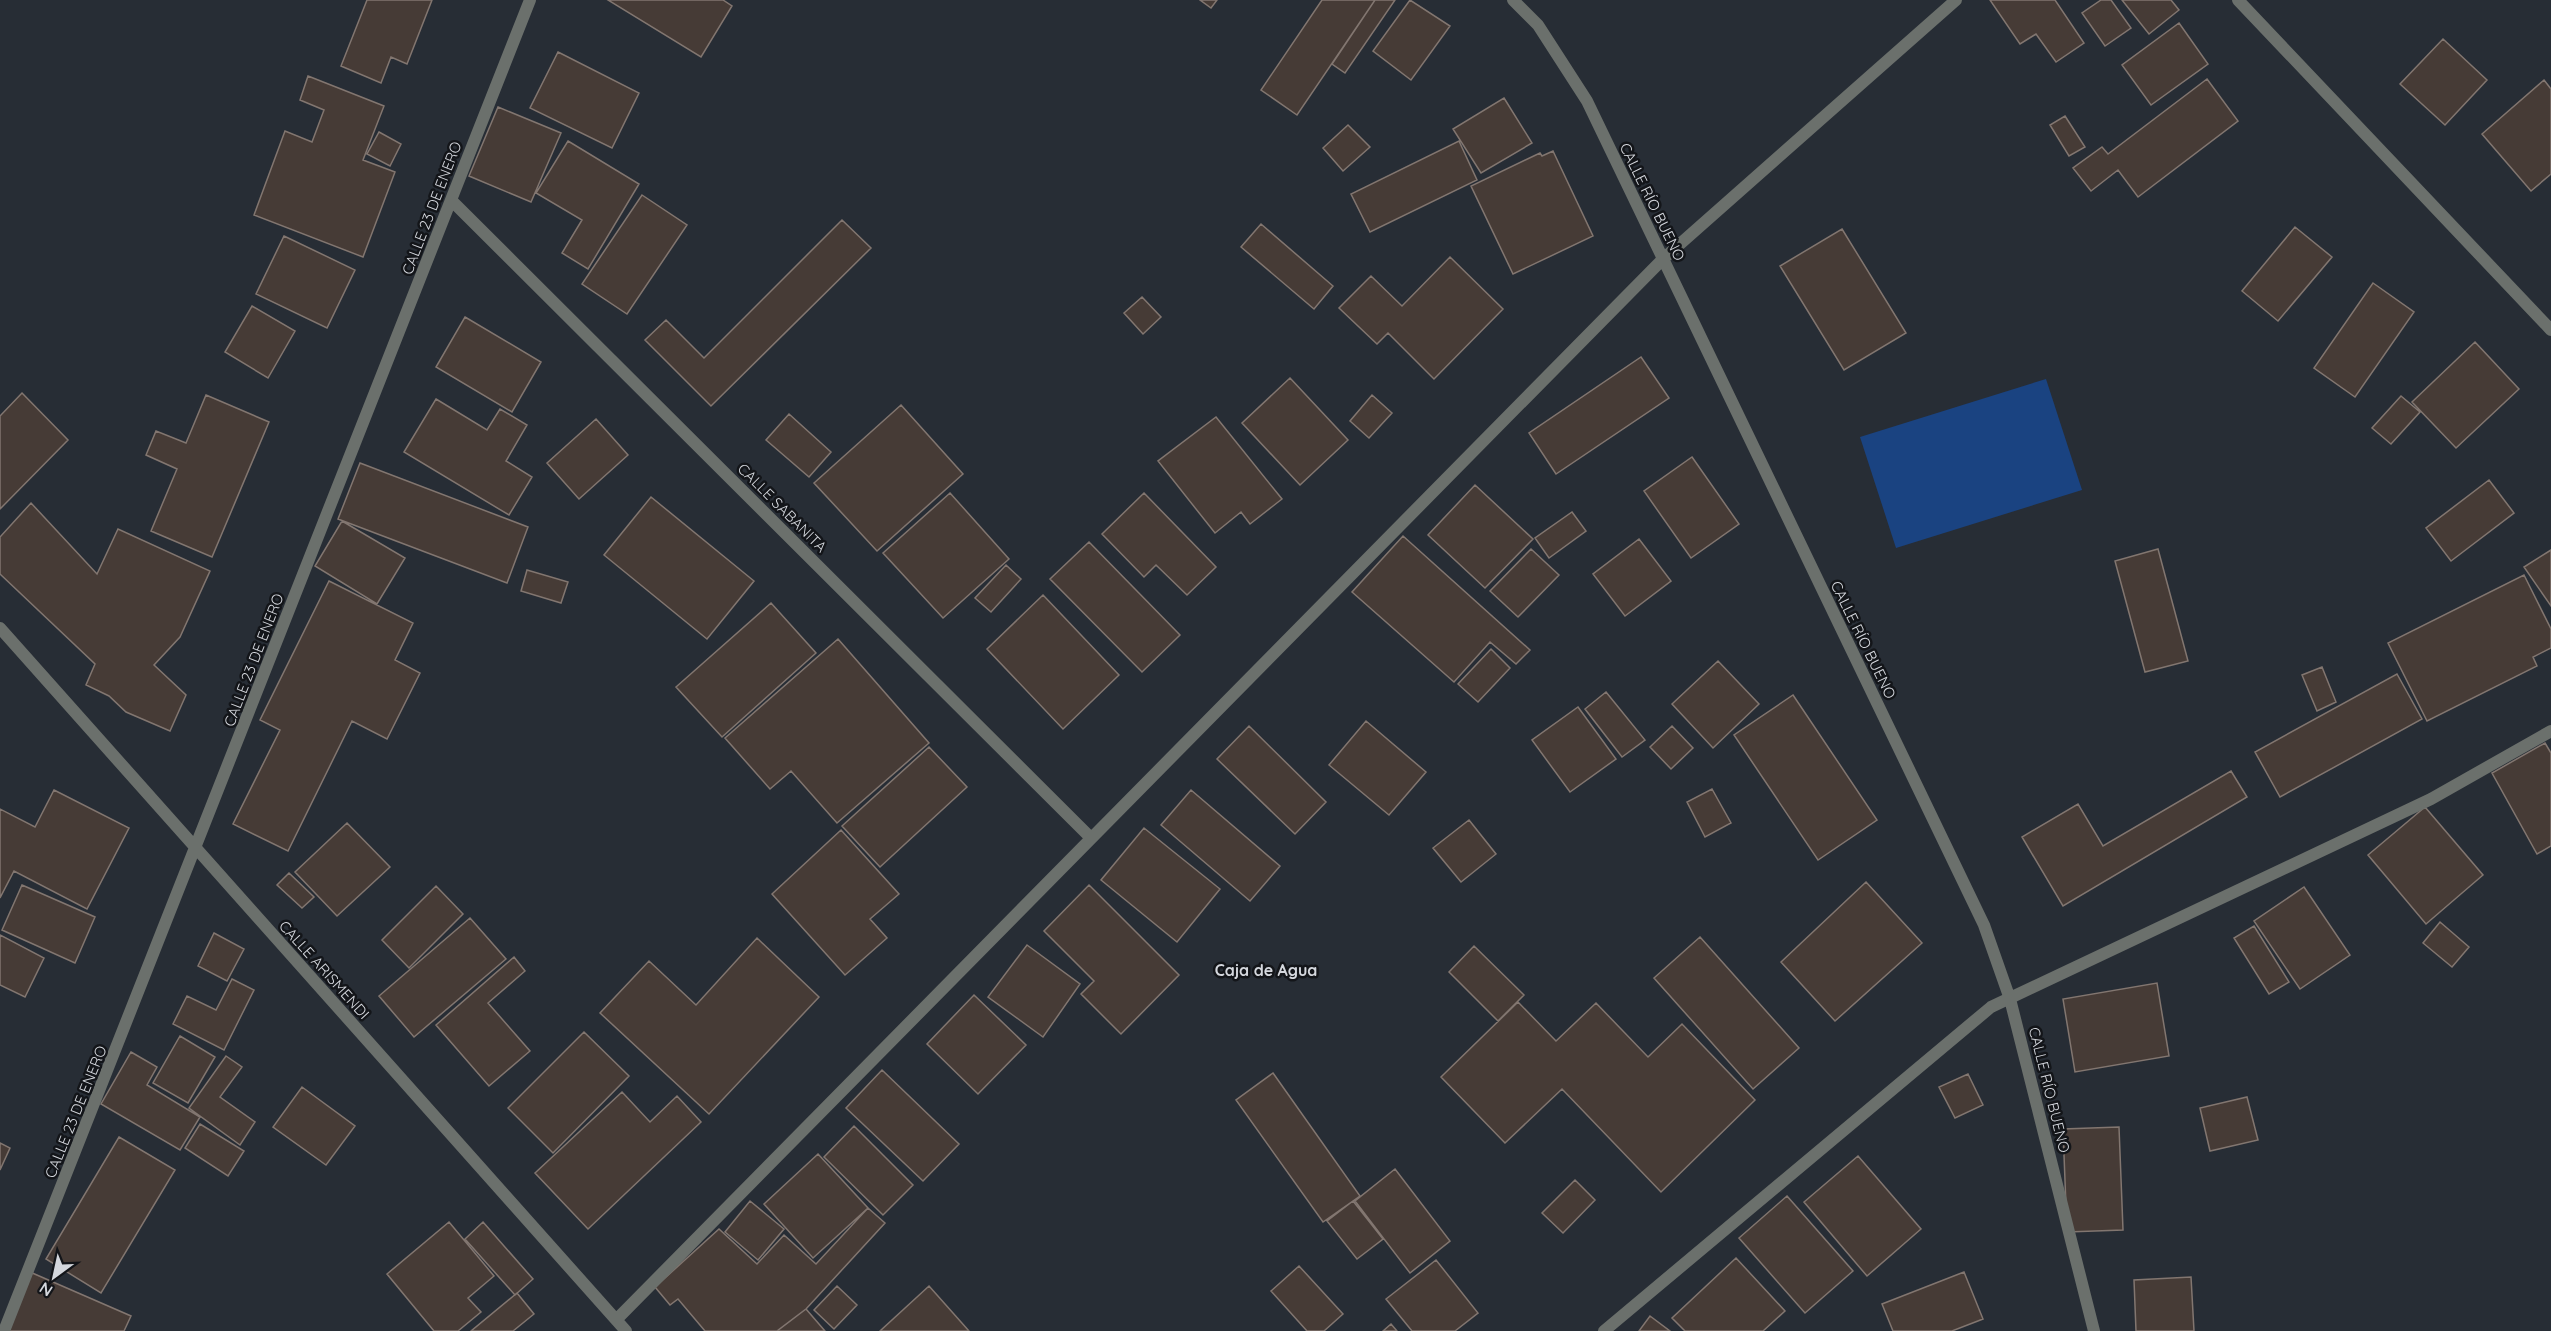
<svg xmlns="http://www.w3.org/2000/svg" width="2551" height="1331" font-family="Quicksand,sans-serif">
<rect width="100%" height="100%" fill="#272d35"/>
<path fill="#1a4381" d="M2046,379L2082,490L1896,548L1860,437Z"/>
<path fill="#463b36" stroke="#827670" stroke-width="1.5" d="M367,0H432L407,64L391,57L381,83L341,66Z
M608,0H723L732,6L701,57Z
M1200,0H1217L1211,8Z
M1322,0H1375L1297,115L1261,90Z
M1375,0H1395L1345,73L1332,64Z
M1410,0L1450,26L1411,80L1373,51Z
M1990,0H2055L2084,43L2056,62L2036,34L2020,44Z
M2101,0H2111L2131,28L2105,46L2082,13Z
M2122,0H2171L2179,10L2149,34Z
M2179,23L2208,64L2151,105L2122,65Z
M2443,39L2487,80L2445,125L2400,84Z
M558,52L639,93L612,148L530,108Z
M308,76L384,106L363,160L395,172L363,257L254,215L285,131L312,142L324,110L300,100Z
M2207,79L2238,121L2138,197L2118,170L2091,191L2073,168L2102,147L2108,154Z
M2544,80L2551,89V174L2531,191L2482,134Z
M1504,98L1532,143L1481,173L1453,129Z
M498,107L561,133L531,202L469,176Z
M2065,116L2085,147L2069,156L2050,125Z
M1348,125L1370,147L1343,171L1323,148Z
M379,132L401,144L390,166L367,154Z
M568,141L639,184L588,269L562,253L582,220L536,193Z
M1459,141L1477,180L1370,232L1351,194Z
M1553,151L1593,236L1513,274L1471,186L1540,153L1542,156Z
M642,195L687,225L627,314L582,284Z
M842,220L871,248L711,406L645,340L666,320L704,358Z
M1261,224L1333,286L1314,309L1241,247Z
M2295,227L2332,257L2278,321L2242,291Z
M1842,229L1906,333L1844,370L1780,266Z
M284,236L355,270L327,328L256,294Z
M1450,257L1503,309L1434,379L1388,333L1377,344L1339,308L1371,276L1402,306Z
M2373,283L2414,312L2355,397L2314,368Z
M1142,297L1161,317L1143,334L1124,313Z
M252,306L295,331L268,378L225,352Z
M465,317L541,362L512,412L436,367Z
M2475,342L2519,389L2456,448L2412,402Z
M1641,357L1669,398L1556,474L1529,433Z
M1290,378L1348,440L1300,485L1242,423Z
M22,393L68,440L0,509V416Z
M206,395L269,422L212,557L151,531L177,469L146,455L156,431L186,443Z
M1372,395L1392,413L1369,438L1350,421Z
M2401,396L2420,412L2391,444L2372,428Z
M436,399L487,430L500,409L527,425L506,461L532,477L509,515L404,452Z
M901,405L963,474L877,551L814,483Z
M789,414L831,452L809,477L766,440Z
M1216,417L1282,499L1250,524L1241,512L1215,533L1158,461Z
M596,419L628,455L579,499L547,463Z
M1692,457L1739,524L1691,558L1644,491Z
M360,463L528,527L507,583L338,519Z
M2489,480L2514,513L2451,561L2426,528Z
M1475,485L1533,539L1485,588L1428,535Z
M950,493L1009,559L943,618L883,553Z
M1144,493L1216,567L1187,595L1156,565L1144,577L1102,534Z
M651,497L754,581L707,639L604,555Z
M31,503L97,574L118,529L210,571L180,637L154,665L186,695L170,731L126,712L109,696L86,685L95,664L0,574V537Z
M1572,512L1586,531L1549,558L1535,538Z
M342,521L405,558L377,604L315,566Z
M1403,536L1530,650L1516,664L1490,642L1454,682L1352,592Z
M1639,539L1671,581L1625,616L1593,574Z
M1089,542L1180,635L1142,672L1050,579Z
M1531,549L1559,575L1518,617L1490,591Z
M2158,549L2188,661L2145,672L2115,561Z
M2551,550V606L2524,567Z
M1006,565L1021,579L991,612L975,598Z
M527,570L568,582L561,603L521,591Z
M2524,575L2551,629V648L2533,657L2537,666L2427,721L2388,643Z
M329,581L413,623L395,660L420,673L387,739L352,721L288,851L233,824L280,730L260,720Z
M1043,595L1119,675L1063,729L987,649Z
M771,603L816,653L722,737L676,687Z
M838,639L929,743L837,823L791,771L770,789L725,738Z
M1491,649L1510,668L1478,702L1458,684Z
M1718,661L1759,704L1713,748L1672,704Z
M2322,667L2336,702L2317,711L2302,675Z
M2397,674L2422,719L2280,797L2255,752Z
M1606,692L1645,740L1622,757L1585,709Z
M1793,695L1877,820L1818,860L1734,735Z
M1578,707L1616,759L1570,792L1532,740Z
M1366,721L1426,772L1389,815L1329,765Z
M1249,726L1326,802L1295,834L1217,759Z
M1672,726L1693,748L1671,769L1650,747Z
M2545,743L2551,753V846L2537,854L2492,773Z
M929,747L967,787L880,867L842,826Z
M2231,771L2247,797L2063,906L2022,837L2078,804L2103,846Z
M1712,789L1731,823L1705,837L1687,802Z
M54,790L129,828L87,909L14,871L0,898V809L35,827Z
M1191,790L1280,866L1250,901L1161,825Z
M2425,807L2483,875L2426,924L2368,855Z
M1469,820L1496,854L1461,882L1433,848Z
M347,823L390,867L337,916L295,872Z
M1144,828L1220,889L1177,942L1101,880Z
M841,830L899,894L870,919L887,938L845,975L772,894Z
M289,873L314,897L302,908L277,885Z
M1866,882L1922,943L1835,1021L1781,962Z
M22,885L95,917L75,963L2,930Z
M1089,885L1179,975L1121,1034L1081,994L1094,981L1044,931Z
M436,886L463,914L409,968L382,940Z
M2304,887L2350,955L2300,989L2254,921Z
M470,918L506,959L414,1037L379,996Z
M2440,922L2469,947L2452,967L2423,943Z
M2254,926L2289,982L2269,994L2234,938Z
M214,933L244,949L227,981L198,966Z
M0,935L44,958L25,997L0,985Z
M1700,937L1799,1048L1753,1089L1654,978Z
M757,938L819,997L709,1114L600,1013L649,961L696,1005Z
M1027,945L1080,984L1043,1037L988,997Z
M1474,946L1524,995L1498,1021L1449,972Z
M514,957L525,971L488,1003L530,1051L489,1086L436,1025Z
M232,979L254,990L224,1050L173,1024L187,996L216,1010Z
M2157,983L2169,1056L2075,1072L2063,999Z
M974,995L1026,1045L978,1094L927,1044Z
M1518,1002L1556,1041L1596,1003L1648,1057L1682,1024L1755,1100L1661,1192L1562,1089L1505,1143L1441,1077Z
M584,1032L629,1076L553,1153L508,1108Z
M180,1036L215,1057L188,1103L153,1083Z
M131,1052L157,1067L147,1085L200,1117L180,1150L101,1104Z
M226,1056L242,1067L220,1097L255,1122L240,1145L189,1108Z
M882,1070L959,1144L923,1181L846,1108Z
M1273,1073L1360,1196L1323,1222L1236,1100Z
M1968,1074L1983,1105L1955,1118L1939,1087Z
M302,1087L355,1126L326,1165L273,1127Z
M622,1092L650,1122L677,1096L701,1122L588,1229L535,1173Z
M2247,1097L2258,1140L2210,1151L2200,1108Z
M200,1124L244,1151L228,1176L185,1148Z
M854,1126L913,1185L883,1215L824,1157Z
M2119,1127L2123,1230L2067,1232L2063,1129Z
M119,1137L175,1170L101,1293L46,1259Z
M0,1143L10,1148L0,1170Z
M818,1154L868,1208L813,1258L764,1204Z
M1858,1156L1921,1229L1867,1276L1804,1202Z
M1395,1169L1450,1241L1410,1273L1355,1201Z
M1575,1180L1595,1200L1563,1233L1542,1213Z
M1787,1196L1853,1271L1805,1313L1739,1238Z
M750,1201L784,1229L758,1260L725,1232Z
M1353,1201L1383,1239L1357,1259L1327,1221Z
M868,1208L885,1223L806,1309L777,1331H705L678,1299L670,1305L655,1287L719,1229L757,1264L784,1235L816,1264Z
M449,1222L494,1276L468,1298L481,1312L458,1331H434L387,1274Z
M483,1222L533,1279L515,1295L465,1239Z
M1736,1258L1785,1311L1763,1331H1685L1672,1318Z
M1436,1260L1478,1313L1455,1331H1412L1386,1299Z
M1299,1266L1343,1314L1324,1331H1307L1271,1291Z
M30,1272L131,1316L124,1331H4Z
M1964,1272L1983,1319L1952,1331H1893L1882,1304Z
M2191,1277L2194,1331H2136L2134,1280Z
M837,1286L857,1305L834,1329L814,1310Z
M929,1286L969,1331H880Z
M517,1293L534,1314L513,1331H471Z
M806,1309L825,1331H777Z
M1650,1316L1670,1331H1639Z
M1391,1324L1397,1331H1383Z"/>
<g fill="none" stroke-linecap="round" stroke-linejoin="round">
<path stroke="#6b706c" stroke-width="12" d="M1513,0L1538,25L1587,101L1984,925L2010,999L2094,1331
M2238,0L2551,330
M451,200L1091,838
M0,628L626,1331
M616,1320L1663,259L1956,0
M4,1331L530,0
M1604,1331L1991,1007L2431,799L2551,731"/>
</g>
<g text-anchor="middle" stroke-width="5" stroke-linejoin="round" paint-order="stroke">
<g font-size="15" fill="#d4d7dd" stroke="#131519">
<text transform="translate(1652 202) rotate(64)" y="5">CALLE RÍO BUENO</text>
<text transform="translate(432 208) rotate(-69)" y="5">CALLE 23 DE ENERO</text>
<text transform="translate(782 508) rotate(45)" y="5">CALLE SABANITA</text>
<text transform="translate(1863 640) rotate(64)" y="5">CALLE RÍO BUENO</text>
<text transform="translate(254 660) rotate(-69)" y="5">CALLE 23 DE ENERO</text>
<text transform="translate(324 970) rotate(48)" y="5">CALLE ARISMENDI</text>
<text transform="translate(2049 1090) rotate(76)" y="5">CALLE RÍO BUENO</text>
<text transform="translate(76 1112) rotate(-68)" y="5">CALLE 23 DE ENERO</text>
</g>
<g font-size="16" font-weight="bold" fill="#d4d7dd" stroke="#131519">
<text x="1266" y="976">Caja de Agua</text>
</g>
</g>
<g transform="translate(54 1277) rotate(213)" stroke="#131519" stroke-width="4.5" paint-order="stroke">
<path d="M0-4.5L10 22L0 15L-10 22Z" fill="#d4d7dd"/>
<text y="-9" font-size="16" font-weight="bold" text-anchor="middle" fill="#d4d7dd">N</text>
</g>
</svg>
